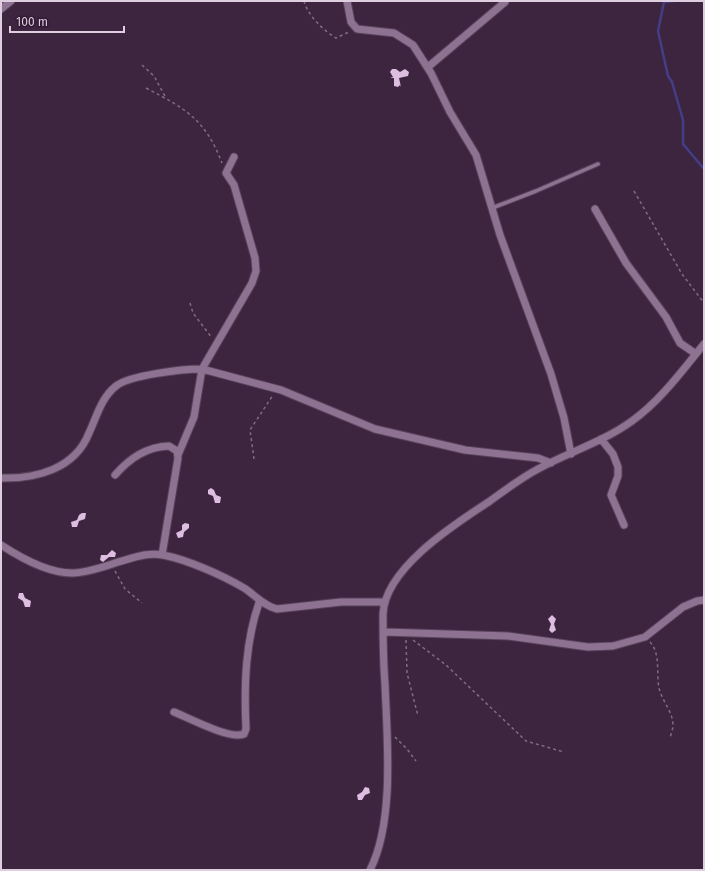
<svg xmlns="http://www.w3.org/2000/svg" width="705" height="871" font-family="'Fira Sans',sans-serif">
<rect width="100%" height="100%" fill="#3d2540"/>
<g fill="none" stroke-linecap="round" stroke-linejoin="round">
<path stroke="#433e85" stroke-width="2.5" d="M674,1L664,2L658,31L668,76L672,82L683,120V144L704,169"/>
</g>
<path fill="#ddbee1" d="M392,69H396L400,72L405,69L409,72L408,76L399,78L401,87L400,85L398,87L394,86V78H390L393,77L390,72Z
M211,488L214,490L216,495L221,497L220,503H215L213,496L208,494V490Z
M82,513H86L85,519L79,521L77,527H72L71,522L77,520L79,515Z
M185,523L189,524V528L184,532L183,537L178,538L176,533L182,530V525Z
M112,550L116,553L115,557H109L103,562L100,560L101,555H107Z
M19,593H23L25,598L31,601L30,607H25L23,601L18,598Z
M552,615L556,619L554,624L556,630L552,633L549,630L551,624L548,619Z
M365,787L369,788L370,793L365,795L362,800H358L357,795L362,792Z"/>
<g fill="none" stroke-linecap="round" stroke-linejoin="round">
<defs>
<path id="lane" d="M492,208L536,191L598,164"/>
<path id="street" d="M347,1L351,22L357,29L394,33L413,45L431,73L450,112L476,155L500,235L551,374L564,418L571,454
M1,9L11,1
M428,67L505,2
M595,209L626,263L666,317L680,343L696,354
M601,439L613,454L618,467V476L611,495L624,525
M178,455L194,417L202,369L252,283L256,271L255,258L234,185L226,173L234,157
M115,475C130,458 146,447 169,446L177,451L178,458L162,555
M1,478C36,479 75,469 89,433C97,416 101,398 116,386C130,375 183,369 202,369L281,390L375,429L465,450L538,458L551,463
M1,545C21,558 49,574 74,573C89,572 104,567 118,562C133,558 147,552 163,555C188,560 222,575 244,588C255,595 264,606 277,609L341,602H384
M384,632L508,636L588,647L613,646L645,637L683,607L697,601L704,600
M174,712C189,718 230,740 244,734L246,729C244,686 245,641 260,600
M370,870C395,821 387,737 385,684C383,660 383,637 383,614C385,568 455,524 490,501C505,490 521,478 538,469C569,452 603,442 632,421C660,401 682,371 704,344"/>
</defs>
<use href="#lane" stroke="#57435a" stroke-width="5.5"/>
<use href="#street" stroke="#57435a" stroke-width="9"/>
<path stroke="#816c83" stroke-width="1.5" stroke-dasharray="3 3" stroke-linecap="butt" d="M304,1C308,16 323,30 336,38L349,32
M142,65L154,76L166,98
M146,88C186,109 205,119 222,163
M634,191L682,274L704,303
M190,303L193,313L212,338
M254,459L250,430L273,395
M115,571L125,589L142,603
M406,640L407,673L418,716
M413,640L446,665L526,741L564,752
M650,642C661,654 656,673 659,688C662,701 673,712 673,725C673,729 671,734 670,738
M395,737L407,749L416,761"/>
<use href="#lane" stroke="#8e7291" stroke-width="3.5"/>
<use href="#street" stroke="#8e7291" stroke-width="7"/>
</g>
<rect width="705" height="871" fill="none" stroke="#decedf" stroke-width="4"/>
<path d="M10 26v6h114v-6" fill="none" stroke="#decedf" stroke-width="2"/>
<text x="16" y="26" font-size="12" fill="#decedf" stroke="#331b36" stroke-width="3" paint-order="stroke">100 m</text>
</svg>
